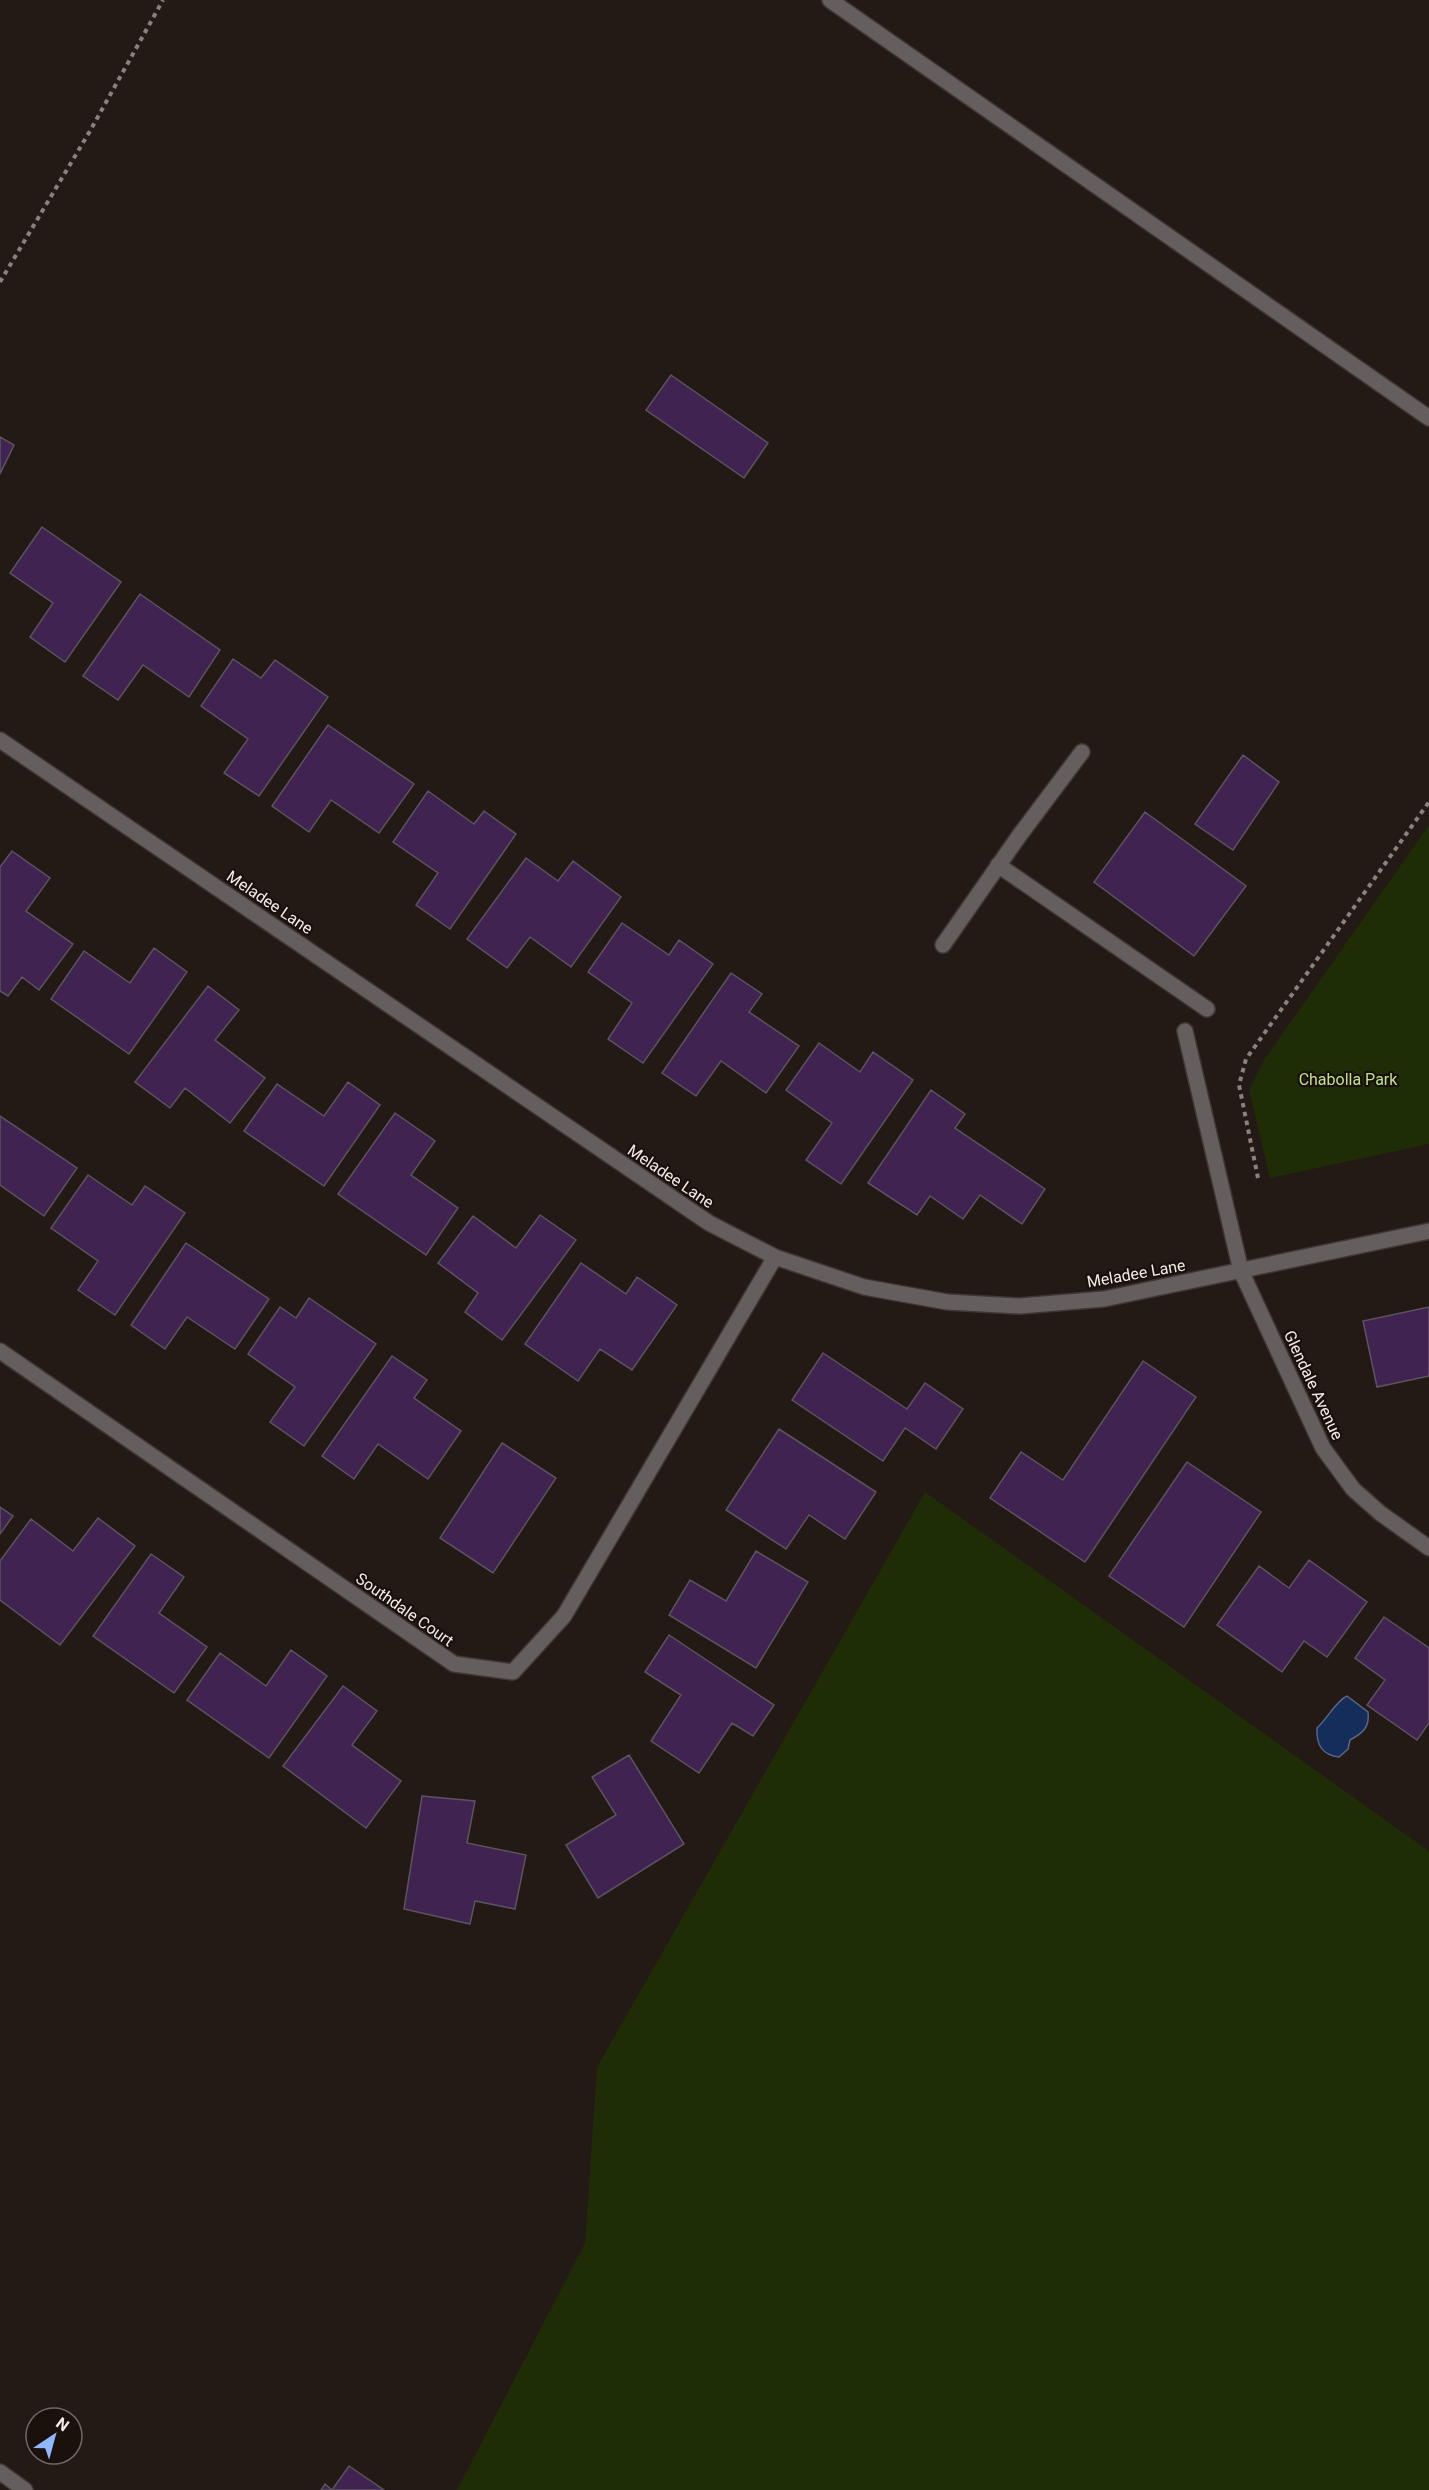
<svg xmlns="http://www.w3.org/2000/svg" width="1429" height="2490" font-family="Roboto,sans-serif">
<rect width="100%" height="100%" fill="#231915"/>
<path fill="#1f2d07" d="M1429,825V1144L1270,1178L1249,1090L1264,1060Z
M925,1492L1429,1851V2490H457L585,2243L597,2067Z"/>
<path fill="#152d5b" stroke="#576685" stroke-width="1.5" d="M1347,1696L1368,1712C1370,1727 1363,1733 1350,1740L1348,1749L1339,1757C1322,1755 1316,1745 1317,1728C1327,1719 1336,1701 1347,1696Z"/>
<path fill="#412352" stroke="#5a545f" stroke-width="1.5" d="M671,375L768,443L744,478L646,410Z
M0,437L14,445L0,474Z
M42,527L121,582L65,662L30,637L53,603L10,573Z
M140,594L220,650L189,697L143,665L118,700L83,676Z
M233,659L261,678L275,660L328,697L259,796L224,773L248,739L201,706Z
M328,725L414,784L379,833L331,800L309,832L272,806Z
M1243,755L1279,782L1233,850L1195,824Z
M428,791L474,824L484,811L516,834L450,929L416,905L438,873L393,842Z
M1145,812L1246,886L1194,956L1094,882Z
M12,851L50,878L26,911L73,944L39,990L22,977L8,996L0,991V867Z
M526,858L558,881L573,861L621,897L571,967L530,937L507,968L467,939Z
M622,923L669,955L679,940L713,964L643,1063L608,1039L632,1003L588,972Z
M154,948L187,972L129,1054L51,999L84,951L130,983Z
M731,973L762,994L749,1012L799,1046L766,1093L721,1061L696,1096L662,1073Z
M208,986L239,1010L215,1040L265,1078L230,1123L185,1088L170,1108L135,1082Z
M819,1043L860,1072L873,1052L913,1080L841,1184L806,1160L832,1123L786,1090Z
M348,1082L380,1105L324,1186L244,1131L277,1084L324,1116Z
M931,1090L965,1114L955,1128L1045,1189L1022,1224L980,1195L963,1219L930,1196L917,1215L868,1183Z
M395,1113L435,1141L411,1175L458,1208L426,1255L338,1194Z
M0,1116L77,1168L44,1216L0,1185Z
M88,1175L132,1205L145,1186L185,1213L115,1315L78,1290L98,1261L51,1228Z
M540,1215L576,1240L502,1340L465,1312L478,1293L438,1263L473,1216L516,1248Z
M186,1243L269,1299L235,1349L187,1317L165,1349L131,1325Z
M581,1263L626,1294L637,1277L677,1305L632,1370L600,1349L578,1381L525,1344Z
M309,1298L376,1344L304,1446L270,1422L295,1387L248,1354L280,1307L296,1318Z
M1429,1307V1376L1377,1387L1363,1321Z
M823,1353L907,1409L925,1383L963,1409L936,1449L905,1428L883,1461L792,1400Z
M392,1356L427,1380L414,1398L461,1431L428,1479L378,1444L354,1479L322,1456Z
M1143,1361L1196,1397L1085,1562L990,1498L1021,1452L1063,1480Z
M779,1429L876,1492L845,1539L809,1515L786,1549L726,1510Z
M502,1443L556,1478L493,1573L440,1538Z
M1187,1462L1261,1512L1184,1627L1109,1576Z
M0,1507L13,1516L0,1534Z
M98,1518L135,1546L60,1645L0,1600V1561L31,1519L73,1551Z
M756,1551L808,1582L756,1668L669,1615L690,1580L726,1601Z
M151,1554L184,1577L159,1613L207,1647L174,1693L93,1636Z
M1309,1560L1367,1602L1327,1657L1304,1641L1282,1672L1217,1625L1259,1566L1289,1588Z
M1384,1617L1429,1648V1723L1417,1740L1367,1705L1385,1680L1355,1658Z
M669,1635L774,1705L753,1736L732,1723L699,1773L651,1741L681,1695L645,1672Z
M291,1650L327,1676L269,1758L187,1700L220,1653L266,1686Z
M343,1686L377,1711L352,1745L401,1781L366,1828L283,1766Z
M629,1755L684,1844L598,1898L566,1845L616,1815L592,1777Z
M422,1796L475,1801L467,1843L526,1855L515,1909L475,1901L470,1924L404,1909Z
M349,2466L384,2490H321L325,2484L332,2490Z"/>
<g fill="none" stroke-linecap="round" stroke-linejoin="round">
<defs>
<path id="service" d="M830,0L1429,418
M998,865L1207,1009
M943,945L1019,836L1082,752
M1185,1031L1241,1271"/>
<path id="minor" d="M0,740L709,1223L775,1257L864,1287L947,1302L1020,1306L1104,1299L1429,1231
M1241,1271L1323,1448L1353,1489L1380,1513L1429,1548
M0,1351L454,1664L513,1672L564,1616L775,1257
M0,2472L25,2490"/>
</defs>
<use href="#service" stroke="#403633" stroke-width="18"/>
<use href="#minor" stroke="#403633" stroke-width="18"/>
<path stroke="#8a827e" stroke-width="4" stroke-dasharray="4.5 4.5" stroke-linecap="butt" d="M0,282L90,131L163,0
M1258,1178L1239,1085L1246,1059L1429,802"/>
<use href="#service" stroke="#655e5f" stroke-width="15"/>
<use href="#minor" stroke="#655e5f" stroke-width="15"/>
</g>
<g text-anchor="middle" stroke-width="4.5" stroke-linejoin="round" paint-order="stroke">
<g font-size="16" fill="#f2ebe8" stroke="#1a100c">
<text transform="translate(270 902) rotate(34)" y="6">Meladee Lane</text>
<text transform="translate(671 1176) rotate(34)" y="6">Meladee Lane</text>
<text transform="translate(1136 1273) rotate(-10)" y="6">Meladee Lane</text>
<text transform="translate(1314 1385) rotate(65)" y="6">Glendale Avenue</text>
<text transform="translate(405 1609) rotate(35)" y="6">Southdale Court</text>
</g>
<g font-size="16" fill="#bee18c" stroke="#1a100c">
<text x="1348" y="1085">Chabolla Park</text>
</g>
</g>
<g transform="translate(54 2436) rotate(36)"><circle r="28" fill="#1a100c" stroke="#706864" stroke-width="1.5"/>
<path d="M0-4.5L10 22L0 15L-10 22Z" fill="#90b8fd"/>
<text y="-9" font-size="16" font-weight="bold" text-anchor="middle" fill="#f2ebe8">N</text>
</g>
</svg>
